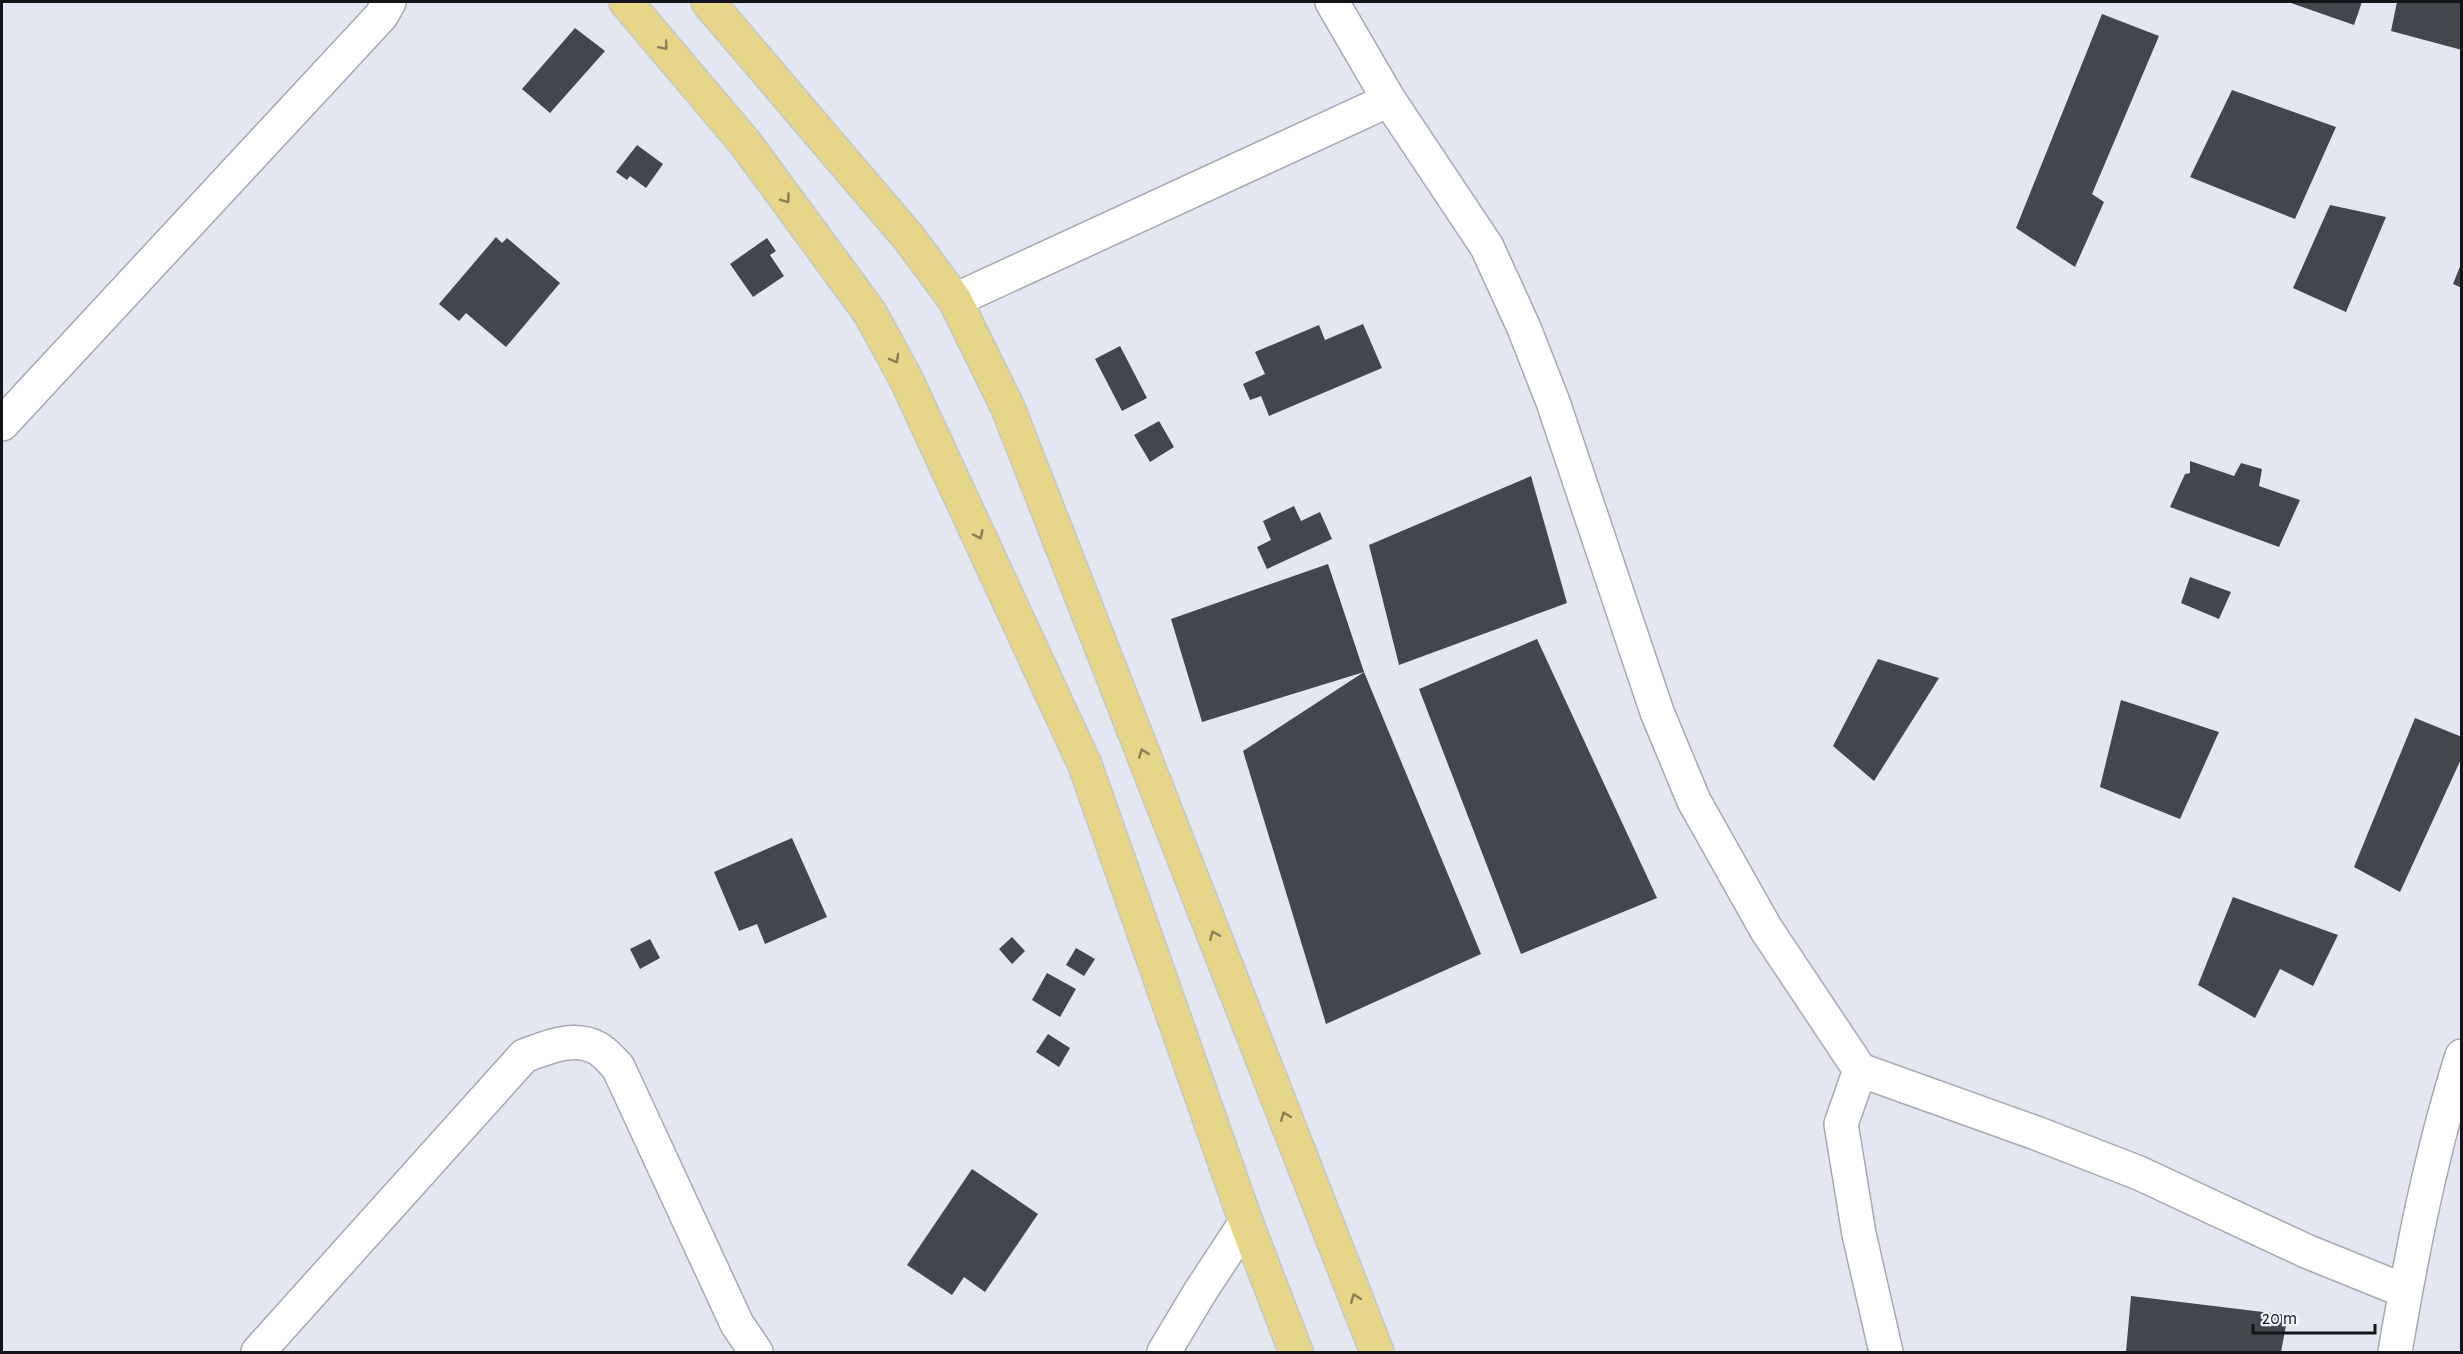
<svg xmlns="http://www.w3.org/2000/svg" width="2463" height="1354" font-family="'Alegreya Sans',sans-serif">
<rect width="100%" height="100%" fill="#e4e7f1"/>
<path fill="#44464e" d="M2288,2H2362L2354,25Z
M2397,2H2462V50L2391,31Z
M2102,14L2159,36L2092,194L2104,202L2075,267L2016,228Z
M575,28L605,51L550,113L522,89Z
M2232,90L2336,127L2295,219L2190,177Z
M637,145L663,164L646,188L630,176L627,180L616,172Z
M2330,205L2386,217L2346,312L2293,288Z
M496,237L502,243L507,238L560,283L506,347L466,313L459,321L439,304Z
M767,238L776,251L770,255L784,276L753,297L730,264Z
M2461,264H2462V288L2453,284Z
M1363,324L1382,368L1269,416L1261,396L1250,400L1243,384L1265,374L1255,352L1319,325L1325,340Z
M1120,346L1147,398L1122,411L1095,359Z
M1159,421L1174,447L1150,462L1134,435Z
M2190,461L2234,476L2241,463L2262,469L2259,486L2300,500L2279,547L2170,507L2185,474L2190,473Z
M1531,476L1567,603L1399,665L1369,545Z
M1294,506L1301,521L1320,512L1332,539L1267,569L1257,547L1271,540L1263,521Z
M1328,564L1364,672L1202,722L1171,619Z
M2190,577L2231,592L2219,619L2181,603Z
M1537,639L1657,898L1521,954L1419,689Z
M1878,659L1939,678L1874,781L1833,746Z
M1364,672L1481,954L1326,1024L1243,751Z
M2121,700L2219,732L2180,819L2100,787Z
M2415,718L2462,737V757L2400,892L2354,867Z
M792,838L827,917L765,944L757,924L739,931L714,872Z
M2233,897L2338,935L2313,986L2280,969L2255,1018L2198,985Z
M1012,937L1025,951L1012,964L999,949Z
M650,939L660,958L640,969L630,949Z
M1076,948L1095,959L1084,976L1066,965Z
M1047,973L1076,989L1060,1017L1032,1000Z
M1048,1034L1070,1048L1059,1067L1036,1052Z
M972,1169L1038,1214L985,1292L964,1277L952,1295L907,1265Z
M2131,1296L2288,1315L2281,1352H2126Z"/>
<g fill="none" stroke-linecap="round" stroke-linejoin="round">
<defs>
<path id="minor" d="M1332,2L1389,100L1487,247L1524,328L1553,402L1657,712L1694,801L1766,929L1860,1070
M955,300L1389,100
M2,424L381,16L389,2
M258,1352L524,1056C546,1048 573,1035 597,1048C605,1052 612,1061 618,1067L737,1324L756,1352
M1164,1352L1200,1292L1246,1222
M1886,1352L1859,1234L1841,1124L1860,1070L2036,1133L2139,1173L2306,1251L2405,1291
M2395,1352C2412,1252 2431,1153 2462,1056"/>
<path id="major" d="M626,2L746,144L870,313L906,379L1085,765L1246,1222L1296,1352
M708,2L909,238L955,300L1008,408L1377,1352"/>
</defs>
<use href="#minor" stroke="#a6a9b2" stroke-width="36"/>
<use href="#major" stroke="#c6c7c7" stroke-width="36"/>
<use href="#minor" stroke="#fff" stroke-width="33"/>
<use href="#major" stroke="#e6d689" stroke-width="33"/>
</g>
<defs><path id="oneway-chevron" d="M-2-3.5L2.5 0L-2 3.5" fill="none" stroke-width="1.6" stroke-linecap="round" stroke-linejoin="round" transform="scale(1.5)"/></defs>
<g stroke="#877f56">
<use href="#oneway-chevron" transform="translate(664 46) rotate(50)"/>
<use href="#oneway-chevron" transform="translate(786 199) rotate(54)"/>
<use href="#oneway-chevron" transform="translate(895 359) rotate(61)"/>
<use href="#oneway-chevron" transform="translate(979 535) rotate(65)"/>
<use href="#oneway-chevron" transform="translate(1143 753) rotate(-111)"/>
<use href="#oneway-chevron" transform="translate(1214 935) rotate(-112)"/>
<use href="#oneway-chevron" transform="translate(1285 1116) rotate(-111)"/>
<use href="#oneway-chevron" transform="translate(1355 1298) rotate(-111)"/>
</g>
<rect width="2463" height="1354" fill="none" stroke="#131417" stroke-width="6"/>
<path d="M2253 1324v9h122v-9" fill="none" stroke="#131417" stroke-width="3"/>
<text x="2262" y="1324" font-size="18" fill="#131417" stroke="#f1f4ff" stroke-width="4.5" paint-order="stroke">20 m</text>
</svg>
